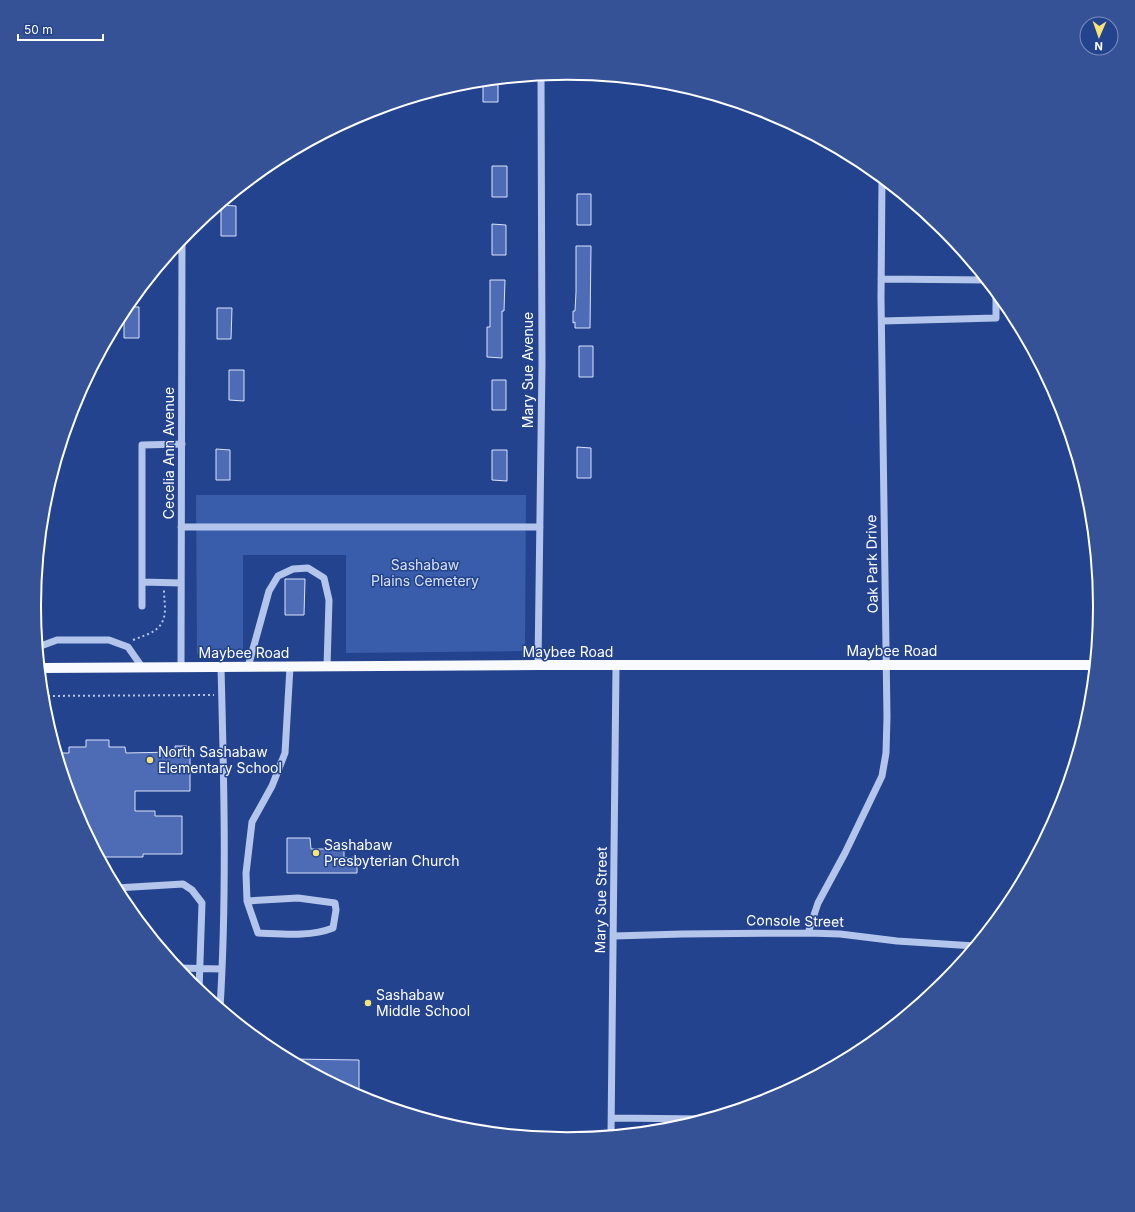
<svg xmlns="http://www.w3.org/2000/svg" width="1135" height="1212" font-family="Inter,sans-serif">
<rect width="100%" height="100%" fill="#24438e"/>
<path fill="#395cab" d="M196,495H526L525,651L346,653V555H243V653L197,654Z"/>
<path fill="#4d6cb5" stroke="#d9e3f8" d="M498,79V102H483V81Z
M492,166H507V197H492Z
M577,194H591V225H577Z
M221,205L236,206V236H221Z
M492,224L506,225V255H492Z
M576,246H591L590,328H575V322L573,323V311H575L576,292Z
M490,280H505L504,311H502V358L487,357V327H490Z
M126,307H139V338H124V309Z
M217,308H232L231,339H217Z
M579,346H593V377H579Z
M229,370H244V401L229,400Z
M492,380H506V410H492Z
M577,447L591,448V478H577Z
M216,449L230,450V480H216Z
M492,450H507V481L492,480Z
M285,579H305L304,615H285Z
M86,740H109V747H125L126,753L175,752V746H190V791H135V811H155V816H182V854H143V857H100L75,810L71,800V791H69L57,753H69V747H86Z
M287,838H310L311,849H344V858L357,857V873H287Z
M289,1059L359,1060V1090H346Z"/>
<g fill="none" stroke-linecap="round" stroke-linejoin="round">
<path stroke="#b4c5eb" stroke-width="2" stroke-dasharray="2 3" stroke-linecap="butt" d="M133,640C150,633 164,631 165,610C165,603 164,597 164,590
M43,696L214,695"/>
<path stroke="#b4c5eb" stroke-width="7" d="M881,279L987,280
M882,321L996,318V291
M181,527H540
M142,582L181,583
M142,606V445L182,444
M38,647L57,640H109L128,647L142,667
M538,665L542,364L541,75
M181,667L182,239
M248,667L269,591L278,576L293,569L308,568L324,578L329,600L327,667
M116,888L183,884L192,890L202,903L199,991
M247,901L298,898L335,903L336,910L333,928C310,937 283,934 258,933L247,901L246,873L252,822L272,786L285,753L290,667
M808,933L818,903L845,853L882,776L886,753L887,717L881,298L882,177
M614,936L682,934L808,933L840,934L897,941L975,946
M178,968L222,969
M220,1008C227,895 224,781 221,667
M612,1118L705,1119
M611,1135L616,666"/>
<path stroke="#f9faff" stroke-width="10" d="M40,668L538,665H1095"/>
</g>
<g fill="#f6e478" stroke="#24438e" stroke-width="1.5">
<circle cx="150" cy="760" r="4"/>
<circle cx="316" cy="853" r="4"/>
<circle cx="368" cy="1003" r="4"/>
</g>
<g text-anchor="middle" stroke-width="3" stroke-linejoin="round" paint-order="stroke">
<g font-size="14" fill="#fff" stroke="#24438e">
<text transform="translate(528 370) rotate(-90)" y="5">Mary Sue Avenue</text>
<text transform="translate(169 453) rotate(-90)" y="5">Cecelia Ann Avenue</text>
<text transform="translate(872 564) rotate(-91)" y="5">Oak Park Drive</text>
<text x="892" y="656">Maybee Road</text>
<text x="568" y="657">Maybee Road</text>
<text x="244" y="658">Maybee Road</text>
<text transform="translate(601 900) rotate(-89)" y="5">Mary Sue Street</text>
<text transform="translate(795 921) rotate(1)" y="5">Console Street</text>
</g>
<g font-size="14" fill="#d9e3f8" stroke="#24438e">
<text x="425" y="570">Sashabaw<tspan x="425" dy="16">Plains Cemetery</tspan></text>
</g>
<g font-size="14" fill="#fff" stroke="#24438e" text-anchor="start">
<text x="158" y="757">North Sashabaw<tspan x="158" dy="16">Elementary School</tspan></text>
<text x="324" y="850">Sashabaw<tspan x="324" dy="16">Presbyterian Church</tspan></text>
<text x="376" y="1000">Sashabaw<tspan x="376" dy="16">Middle School</tspan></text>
</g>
</g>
<path d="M0 0H1135V1212H0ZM41 606a526 526 0 1 1 1052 0a526 526 0 1 1-1052 0Z" fill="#365297" fill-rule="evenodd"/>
<path fill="none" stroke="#fff" stroke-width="2" d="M41 606a526 526 0 1 1 1052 0a526 526 0 1 1-1052 0Z"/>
<g transform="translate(1099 36) rotate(182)"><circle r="19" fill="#24438e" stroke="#7c8ebb"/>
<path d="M0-3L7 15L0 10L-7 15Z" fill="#f6e478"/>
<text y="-6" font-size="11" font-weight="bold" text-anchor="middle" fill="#ffffff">N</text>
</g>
<path d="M18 34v6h85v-6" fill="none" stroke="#ffffff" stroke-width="2"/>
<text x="24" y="34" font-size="12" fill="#ffffff" stroke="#24438e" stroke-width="3" paint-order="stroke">50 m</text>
</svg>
